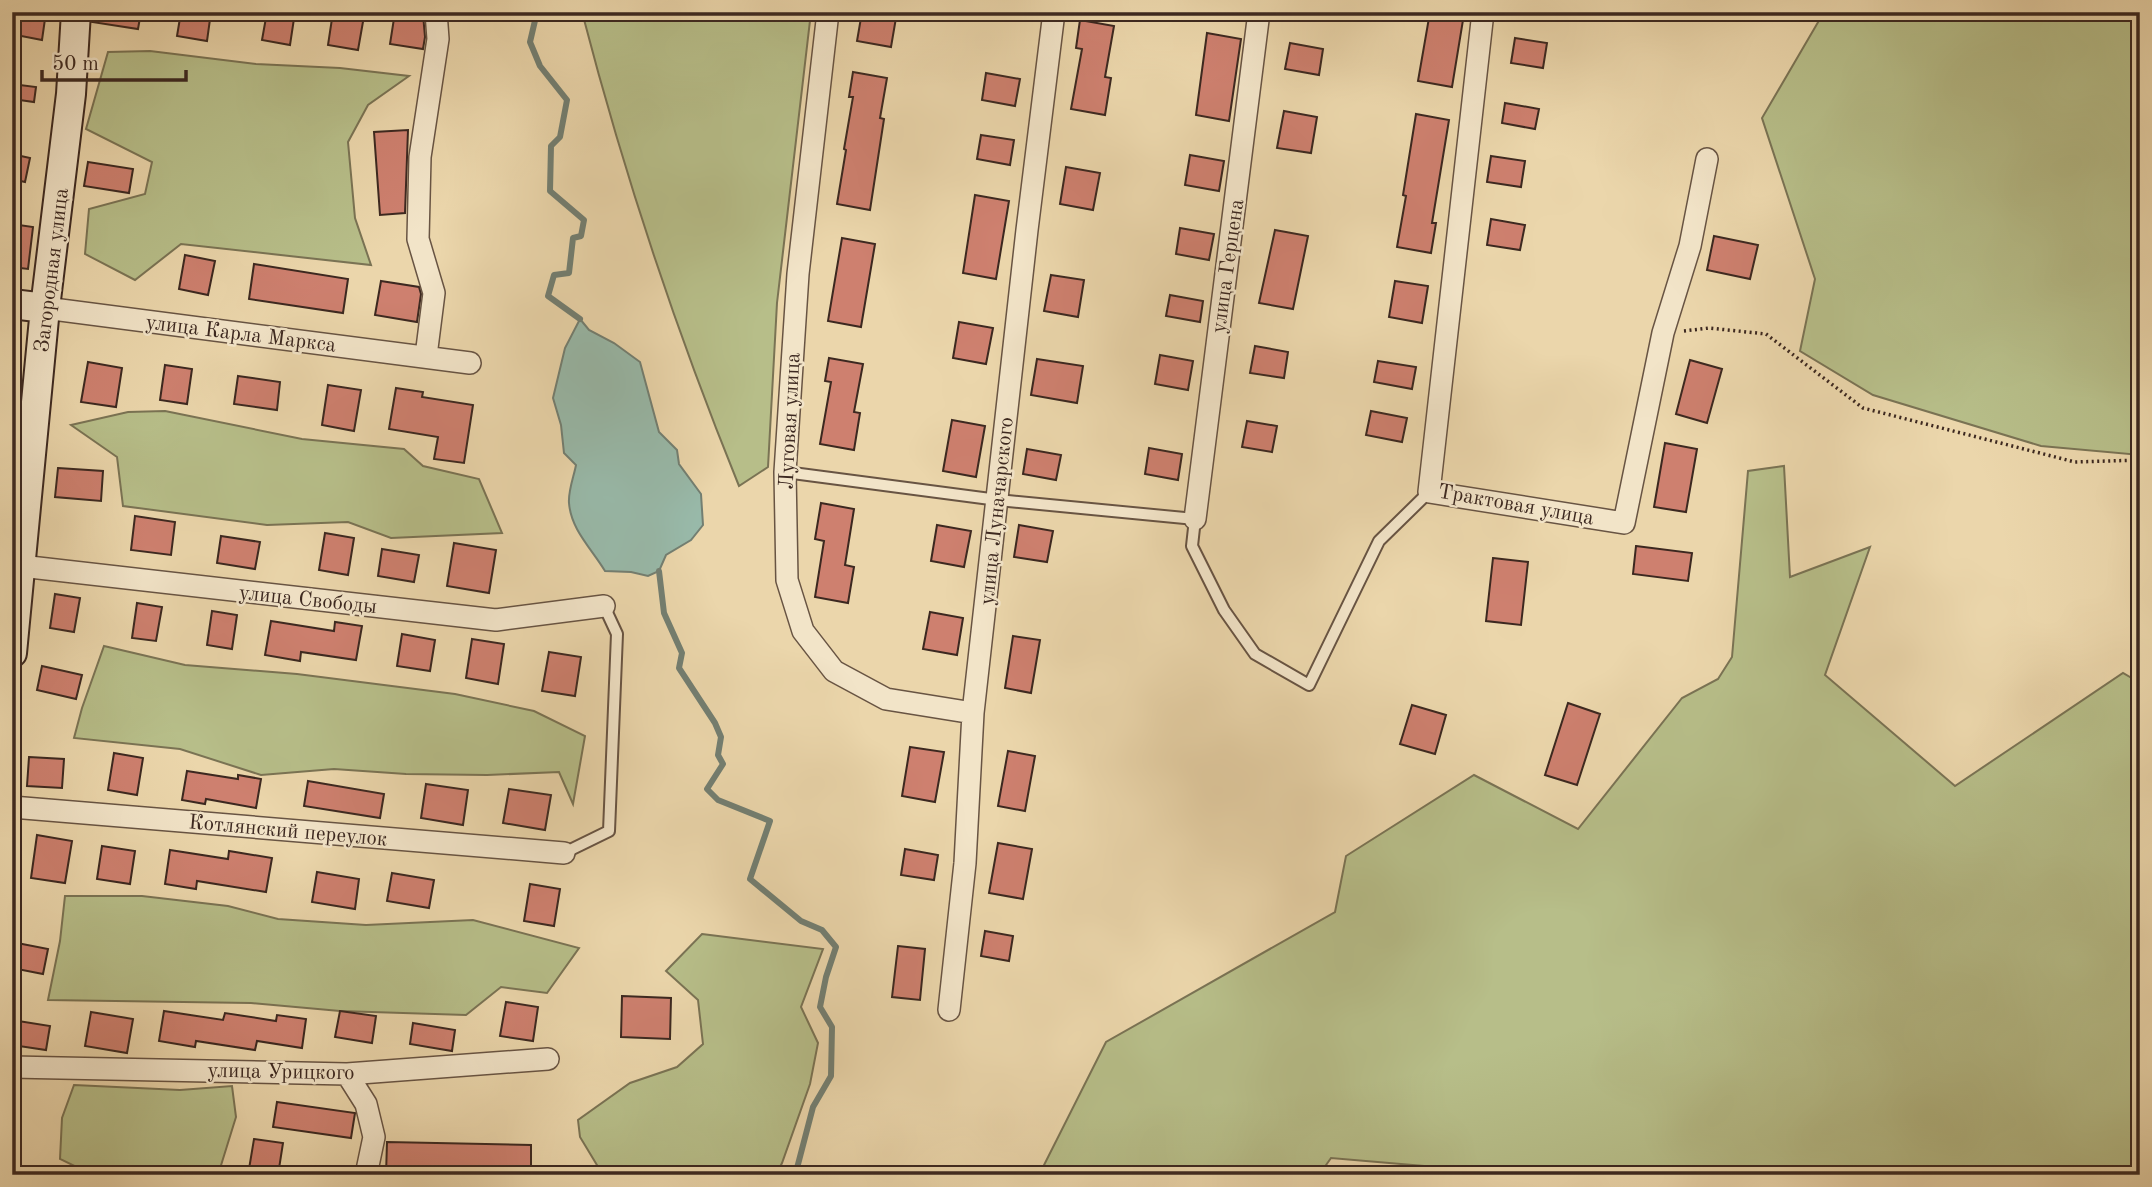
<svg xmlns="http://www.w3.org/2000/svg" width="2152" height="1187" font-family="'Old Standard TT',serif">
<rect width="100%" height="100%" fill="#ebd6ab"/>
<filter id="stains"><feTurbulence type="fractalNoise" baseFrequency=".00286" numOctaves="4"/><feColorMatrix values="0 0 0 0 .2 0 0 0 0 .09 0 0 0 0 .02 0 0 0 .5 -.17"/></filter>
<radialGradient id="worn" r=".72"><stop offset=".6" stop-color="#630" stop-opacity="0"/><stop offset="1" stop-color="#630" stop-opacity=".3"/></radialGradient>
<path fill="#b7be89" stroke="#7a7354" stroke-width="2" d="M582,12H811L777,303L768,467L739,486C676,331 624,174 582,12Z
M1824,12H2140V455L2041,446L1873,395L1800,351L1815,279L1762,118Z
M150,51L256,64L340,68L409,76L368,105L348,142L355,218L371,265L181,244L135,280L85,254L89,209L145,194L152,162L86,129L108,52Z
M165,411L302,439L404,449L423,466L479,479L502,533L391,538L348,522L267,525L123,506L117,457L71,425L128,412Z
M1784,466L1790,577L1870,547L1825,675L1955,786L2123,673L2140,683V1175H1461L1459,1169L1331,1158L1319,1175H1039L1106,1042L1335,912L1346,856L1474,775L1578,829L1682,698L1718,679L1732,657L1748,471Z
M104,646L185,665L297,674L455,694L534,711L585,736L573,804L559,772L487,775L406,774L334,769L261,775L180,749L74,738L82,708Z
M65,896H142L228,906L278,919L366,925L473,920L579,948L547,993L501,987L466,1015L340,1011L251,1003L48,1000L60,941Z
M702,934L823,949L801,1007L818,1043L810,1084L782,1163L776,1175H603L580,1137L578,1120L630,1083L677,1067L703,1044L698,1000L666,971Z
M74,1085L180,1090L232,1086L236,1117L218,1175H93L60,1159L62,1118Z"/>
<path fill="#98b9a9" stroke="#737f72" stroke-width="2" d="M580,319L589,330L614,343L640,362L659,432L677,450L679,464L701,494L703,525L691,540L666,555L659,571L648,576L631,572L605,571C592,549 571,530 569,503C568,491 574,476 576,465L564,453L561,425L553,398L565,348Z"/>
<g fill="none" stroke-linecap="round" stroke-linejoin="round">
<path stroke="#737f72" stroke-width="6" d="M537,12L530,42L540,66L567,100L560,137L551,146L550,191L584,220L581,236L573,238L569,273L554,275L548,296L580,319
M659,571L664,613L682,653L679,668L715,723L721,737L718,755L723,764L707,789L718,800L770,821L750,879L801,921L822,930L836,947L826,977L820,1007L832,1027L831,1076L813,1107L796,1172L793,1175"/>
</g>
<path fill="#ce806f" stroke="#3c2820" stroke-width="2" d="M19,12H46L42,40L16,35Z
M93,12H141L138,29L92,22Z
M181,12H211L207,41L177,36Z
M267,12H295L290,45L262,40Z
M333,12L364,16L358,50L328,45Z
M395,12L423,14L425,37L423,49L390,44Z
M862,12H897L891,47L857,41Z
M1430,12L1464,14L1452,87L1418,81Z
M1080,20L1114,26L1105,77L1111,78L1105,115L1071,109L1082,49L1076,48Z
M1207,33L1241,39L1229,121L1196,115Z
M1515,38L1547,43L1543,68L1511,63Z
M1290,43L1323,49L1319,75L1285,69Z
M853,72L887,78L880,118L884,119L870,210L837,204L846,150L844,149L853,97H849Z
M986,73L1020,79L1015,106L982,100Z
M12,84L36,87L34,102L12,99Z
M1505,103L1539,109L1535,129L1502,123Z
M1284,111L1317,117L1311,153L1277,148Z
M1416,114L1449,120L1432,223H1436L1431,253L1397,247L1406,196L1403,195Z
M408,130L405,213L380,215L374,132Z
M981,135L1014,140L1010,165L977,159Z
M12,154L30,158L25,182L12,179Z
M1190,155L1224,161L1219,191L1185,185Z
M1491,156L1525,161L1521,187L1487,182Z
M88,162L133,169L129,193L84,186Z
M1066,167L1100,173L1093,210L1060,204Z
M975,195L1009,201L996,279L963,273Z
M1491,219L1525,225L1520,250L1487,245Z
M12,224L33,227L28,269L12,267Z
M1180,228L1214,234L1209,260L1176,254Z
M1275,230L1308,236L1293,309L1259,303Z
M1714,236L1758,245L1750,279L1707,270Z
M842,238L875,244L861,327L828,321Z
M185,255L215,261L208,295L179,289Z
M254,264L348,279L343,313L249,299Z
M1051,275L1084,280L1078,317L1044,311Z
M381,281L419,287L421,294L417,322L375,315Z
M1395,281L1428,286L1422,323L1389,317Z
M1170,295L1203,301L1200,322L1166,316Z
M959,322L993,328L986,364L953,358Z
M1255,346L1288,352L1284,378L1250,373Z
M1160,355L1193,361L1188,390L1155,384Z
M829,358L863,364L854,412L860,413L854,450L820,444L831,382L825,381Z
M1037,359L1083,366L1077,403L1031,395Z
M1690,360L1722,369L1707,423L1676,414Z
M1378,361L1416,367L1412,389L1374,382Z
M88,362L122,368L116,407L81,402Z
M165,365L192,369L187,404L160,400Z
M238,376L280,382L277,410L234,404Z
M328,385L361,390L354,431L322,425Z
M396,388L423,392L422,397L473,405L464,463L434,459L438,437L389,429Z
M1371,411L1407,418L1402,442L1366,435Z
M952,420L985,426L976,477L943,471Z
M1247,421L1277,426L1272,452L1242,447Z
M1665,443L1697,449L1686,512L1654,507Z
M1149,448L1182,454L1178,480L1145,474Z
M1027,449L1061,455L1056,480L1023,474Z
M58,468L103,471L101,501L55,497Z
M821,503L854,509L845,565L854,567L848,603L815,597L824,541L815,539Z
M135,516L175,522L171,555L131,550Z
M937,525L971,531L964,567L931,561Z
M1019,525L1053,531L1047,562L1014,557Z
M325,533L354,538L348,575L319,570Z
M221,536L260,542L255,569L217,563Z
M454,543L496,550L489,593L447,586Z
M1636,546L1692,553L1688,581L1633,574Z
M382,549L419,555L414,582L378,576Z
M1493,558L1528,562L1521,625L1486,621Z
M55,594L80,598L74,632L50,628Z
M137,603L162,607L156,641L132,638Z
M212,611L237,615L232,649L207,645Z
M930,612L963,618L957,655L923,649Z
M271,621L334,631L335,622L362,626L356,660L301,652L300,661L265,655Z
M402,634L435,640L430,671L397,666Z
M1013,636L1040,640L1031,693L1005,688Z
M472,639L504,644L498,684L466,678Z
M549,652L581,657L575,696L542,691Z
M42,666L82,675L76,699L37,690Z
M1568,703L1600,714L1577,785L1545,775Z
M1412,705L1446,715L1435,754L1400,744Z
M910,747L944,752L935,802L902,796Z
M1008,751L1035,756L1025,811L998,806Z
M114,753L143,758L137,795L108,790Z
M29,757L64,759L62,788L27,786Z
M187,771L238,779V775L261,779L256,808L206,799L205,804L182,800Z
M308,781L384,794L380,818L304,806Z
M426,784L468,790L463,825L421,818Z
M509,789L551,795L545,830L503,823Z
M37,835L72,841L65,883L31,878Z
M998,843L1032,849L1023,899L989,893Z
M102,846L135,851L130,884L97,879Z
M905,849L938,855L934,880L901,875Z
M170,850L228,859L229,851L272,858L266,892L197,881L196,889L165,884Z
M317,872L359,879L355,909L312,902Z
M392,873L434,880L429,908L387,901Z
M530,884L560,889L554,926L524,921Z
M985,931L1013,936L1009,961L981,956Z
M12,942L48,949L43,974L12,968Z
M898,946L925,949L920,1000L892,997Z
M622,996L671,998L670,1039L621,1037Z
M506,1002L538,1007L533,1041L500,1036Z
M164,1011L223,1020L225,1013L276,1021L277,1015L306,1019L302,1048L257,1041L255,1050L196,1041L195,1047L159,1041Z
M340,1011L376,1016L372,1043L335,1037Z
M91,1012L133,1019L127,1053L85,1046Z
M12,1020L50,1026L46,1050L12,1045Z
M413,1023L455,1030L452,1051L410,1044Z
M277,1102L355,1113L351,1138L273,1127Z
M254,1139L283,1143L278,1175H248Z
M387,1142L531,1145V1175H386Z"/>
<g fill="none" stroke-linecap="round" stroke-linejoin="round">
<defs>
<path id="lane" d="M785,472L998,500L1195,519L1192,546L1224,610L1255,654L1309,685L1379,541L1429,492
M564,853L609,831L617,634L604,606"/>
<path id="street" d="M828,12L798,274L785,472L787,580L803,631L834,671L886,699L973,713
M1483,12L1429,492L1624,523L1663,333L1690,246L1707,159
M45,308L470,363
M426,356L434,293L418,239L420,157L438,39L436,12
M1195,519L1259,12
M12,565L496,620L604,606
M12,807L564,853
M949,1010L965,863L973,713L1027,230L1054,12
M12,1067L347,1074L548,1059
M347,1074L366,1104L374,1137L366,1175"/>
<path id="secondary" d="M12,304L45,308
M12,653L45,308L71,94L76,12"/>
</defs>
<use href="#lane" stroke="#685443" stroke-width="14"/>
<use href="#street" stroke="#685443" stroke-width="24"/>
<use href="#secondary" stroke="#3c2820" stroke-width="32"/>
<path stroke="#3c2820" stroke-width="3.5" stroke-dasharray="2 3.5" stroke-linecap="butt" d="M1684,331L1709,328L1766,334L1863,408L2075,462L2140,460"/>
<use href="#lane" stroke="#f2e4c8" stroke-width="10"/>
<use href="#street" stroke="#f2e4c8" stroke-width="21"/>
<use href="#secondary" stroke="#f2e4c8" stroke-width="28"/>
</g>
<g text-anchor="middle" stroke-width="5" stroke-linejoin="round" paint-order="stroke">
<g font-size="21" fill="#3c2820" stroke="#f2e4c8">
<text transform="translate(1227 266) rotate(-82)" y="7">улица Герцена</text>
<text transform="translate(51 270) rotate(-83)" y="7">Загородная улица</text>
<text transform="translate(241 333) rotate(7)" y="7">улица Карла Маркса</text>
<text transform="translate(789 421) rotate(-87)" y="7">Луговая улица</text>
<text transform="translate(1516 504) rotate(10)" y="7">Трактовая улица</text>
<text transform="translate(996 511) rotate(-84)" y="7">улица Луначарского</text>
<text transform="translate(308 599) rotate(6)" y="7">улица Свободы</text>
<text transform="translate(288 830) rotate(5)" y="7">Котлянский переулок</text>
<text transform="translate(281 1071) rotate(1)" y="7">улица Урицкого</text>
</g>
</g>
<rect width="2152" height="1187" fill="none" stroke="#ebd6ab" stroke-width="42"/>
<rect x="14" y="14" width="2124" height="1159" fill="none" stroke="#3c2820" stroke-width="3.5"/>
<rect x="21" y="21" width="2110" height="1145" fill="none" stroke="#3c2820" stroke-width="2"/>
<path d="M42 70v10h144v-10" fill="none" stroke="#3c2820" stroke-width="3.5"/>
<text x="52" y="70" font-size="21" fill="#3c2820" stroke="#f2e4c8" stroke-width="5" paint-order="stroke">50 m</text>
<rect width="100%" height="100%" filter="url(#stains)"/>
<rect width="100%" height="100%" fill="url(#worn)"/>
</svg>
